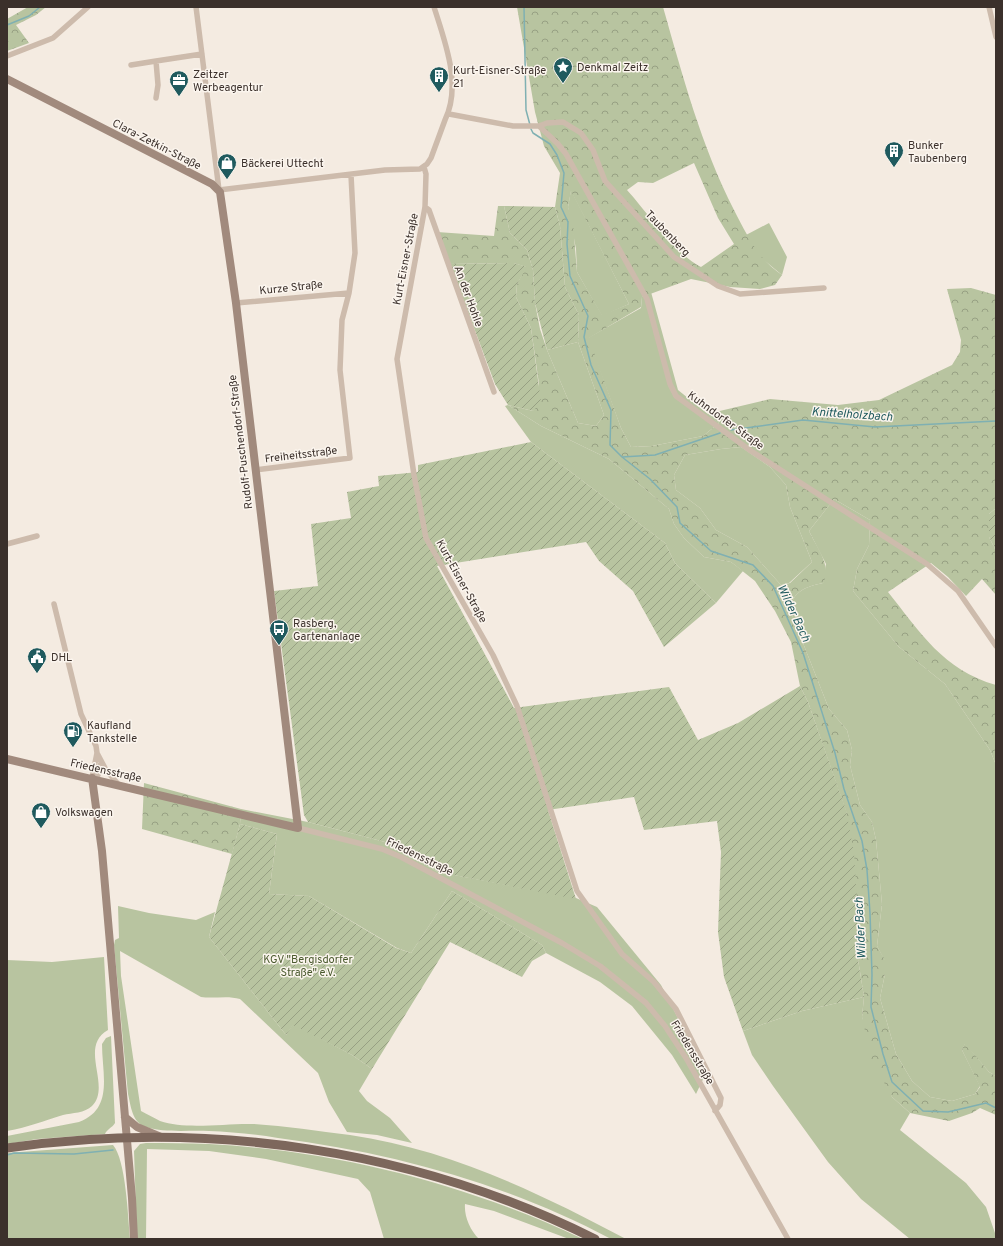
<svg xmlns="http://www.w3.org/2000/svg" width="1003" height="1246" font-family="Overpass,sans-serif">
<defs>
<pattern id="forest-crowns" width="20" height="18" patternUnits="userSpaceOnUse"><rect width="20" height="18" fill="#b8c4a0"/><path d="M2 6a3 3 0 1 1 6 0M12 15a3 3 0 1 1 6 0" fill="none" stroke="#97a083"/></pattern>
<pattern id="garden-furrows" width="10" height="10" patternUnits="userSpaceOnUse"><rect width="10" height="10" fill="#b8c4a0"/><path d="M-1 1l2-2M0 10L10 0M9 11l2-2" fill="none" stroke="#97a083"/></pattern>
</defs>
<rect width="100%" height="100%" fill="#f4ebe1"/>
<path fill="#b8c4a0" d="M571,190L629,304L602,316L577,272L576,249L568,207Z
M769,223L787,257L782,275L759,256L746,235Z
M651,292L678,390L719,423L703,436L652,446L631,447L621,428L588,338L641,308L642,297Z
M578,342L604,415L596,426L578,423L547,350Z
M508,405L541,426L609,459L669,509L674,524L684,538L704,557L731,562L743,571L716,603L675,563L665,543L531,442L505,406Z
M741,447L770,467L786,485L790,507L812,562L789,583L781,585L747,547L716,530L700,508L676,490L674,475L685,455L721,449Z
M834,499L870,520L869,545L857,569L853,591L899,647L945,684L990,750L996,765V1076L989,1072L965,1044L962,1050L980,1086L975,1094L952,1101L930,1097L912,1081L896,1054L880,998L885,974V961L877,946L882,904L876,840L872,822L860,805L850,765L852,750L847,730L829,709L790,610C793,591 805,587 823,583L826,564L809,531Z
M241,809L308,822L385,842L438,872L576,898L597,907L661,985L686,1034L705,1075L696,1094L672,1055L632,1006L600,982L546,953L542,945L452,891L411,953L397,948L309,896L269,894L277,834L240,824Z
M118,906L149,913L196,920L215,912L209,937L286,1035L293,1024L352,1055L372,1069L359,1091L367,1101L390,1118L412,1143L377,1135L347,1132L329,1102L318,1073L240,999C227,995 214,999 201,997L120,951L121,976L141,1111C147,1114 154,1118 160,1121C186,1130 226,1123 254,1124C286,1126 318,1131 350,1135C448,1149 540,1193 626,1239H611C507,1184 394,1153 278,1138C255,1134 232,1132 209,1131C188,1130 165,1133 146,1127C132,1123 131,1106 128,1094L114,945L115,940L119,938Z
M104,957L108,1030C78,1047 112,1086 92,1106C85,1113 72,1113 63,1115C43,1121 29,1127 7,1131V960L52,962Z
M864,997L862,1017L892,1097L910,1113L900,1130L966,1183L986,1207L996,1236L995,1239H910L861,1199L828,1162L773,1086L752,1055L743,1031L802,1011Z
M111,1036L115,1123C112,1128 107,1129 105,1134L37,1139L7,1144V1136L79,1122C114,1109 102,1074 102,1044L106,1038Z
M146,1143C167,1143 188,1143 209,1144C339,1151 466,1184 583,1239H569L494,1211L465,1204C464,1216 470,1230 479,1239H384L370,1192L358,1179L266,1159L209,1151L147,1149L146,1239H137L134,1151L140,1144Z
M113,1145C126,1160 128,1217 130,1239H7V1153Z"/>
<path fill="url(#forest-crowns)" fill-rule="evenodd" d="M28,7H46L36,15L16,25L29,43L7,51V19Z
M517,7H663C683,77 701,145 734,210C747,235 758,259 782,275L775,285L760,289L730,287L691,279L642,297L641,307L589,338L621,428L631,447L652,446L703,436L719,423L707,414L770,399L838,405L879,400L952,365L960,352L961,340L947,289L971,288L996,295V508L989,514V537L996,551V595L982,579L966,596L948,577L931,563L888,592C920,632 943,670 996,685V765L990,750L945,684L899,647L853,591L857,569L869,545L870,520L834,499L809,531C816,546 833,567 823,583C805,587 793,591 790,610L829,709L847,730L852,750L850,765L860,805L872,822L876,840L882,904L877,946L885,960V974L880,998L896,1054L912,1081L930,1097L952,1101L975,1094L980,1087L962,1050L965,1043L989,1072L996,1076V1115L980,1108L972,1113L949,1121L910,1113L892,1097L871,1059L862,1017L864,997L857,953V903L846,811L808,702L800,686L791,642L775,611L755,581L731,562L704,557L684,538L674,524L669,509L609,459L541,426L508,405L533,411L539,384L531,328L516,297L517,284L526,267L514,263L449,264L437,232L494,236L498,206H504L510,233L527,250L533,270L535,303L540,329L547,350L578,423L596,426L604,415L578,342L579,315L565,287L560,226L555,207L560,173L544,146L535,112ZM694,163L718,218L734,244L701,267C676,255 647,212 627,190L638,182L653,183ZM571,191L629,304L602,315L577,272L573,223L568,207ZM741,447L770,467L786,485L790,507L812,562L790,583L781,585L747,547L716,530L700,508L676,490L674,475L685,455L721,449Z
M144,783L241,809L240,824L232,854L142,829Z"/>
<path fill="url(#garden-furrows)" d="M504,206L555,207L560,226L565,287L579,315L578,342L547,350L535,303L533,270L527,250L510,233Z
M514,263L527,267L517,284L516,297L531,328L541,402L533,411L508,405L495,384L450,264Z
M531,442L665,543L675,563L716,603L664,647L633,591L599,561L586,542L437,566L514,708L669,687L698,740L738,723L800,686L808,702L846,810L854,853L857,903V953L864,997L802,1011L743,1031L724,977L718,932L721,852L717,821L644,830L634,797L548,810L576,899L438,872L385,842L308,822L304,815L274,591L318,586L311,524L351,518L347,492L379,486L378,476L418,472V465Z
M996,508V551L989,537V514Z
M240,824L277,834L269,894L309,896L396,948L411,953L452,891L542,945L546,953L532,961L522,977L450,942L372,1069L352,1055L293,1025L286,1035L209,937Z"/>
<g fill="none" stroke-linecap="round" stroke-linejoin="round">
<path stroke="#7fb0b2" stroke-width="1.5" d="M524,7L526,110L530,125
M7,25L29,16L40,7
M531,129L533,133L550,144L557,155L564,173L561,207L568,222L567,244L570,276L588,316L584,337L591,365L611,410L610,445L622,457L650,479L677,507L680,523L711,551L753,565L773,586L803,653L835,753L844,789L862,841L867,870L870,913L872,975L871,1007L883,1054L892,1082L923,1111L948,1112L986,1103L996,1108
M731,430L803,420L875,427L996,421
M622,457L655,455L720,433
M7,1155L14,1153L74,1154L113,1150"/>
<path stroke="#cdbbac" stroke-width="5.5" d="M196,7L219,190L385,170L420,169L427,164L431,158L445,120C462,85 445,42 434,7
M989,7L996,37
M7,56L53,38L88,7
M131,65L156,61
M156,98L158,85L156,61L202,54
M449,114L513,126H539L558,144L566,154L647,299L670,384L676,396L751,451L927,564L958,591L996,646
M539,126L547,123L563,122L581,133L593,150L605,181L674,257L718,286L740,294L824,288
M424,167L426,174L425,207L397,359L414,475L426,538L493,655L517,706L577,891L622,954L654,982L676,1009L721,1098L720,1105L715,1111
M425,207L429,210L494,392
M236,303L349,293
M255,470L350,458L340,370L342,320L349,293L355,253L351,175
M7,544L37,536
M54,604L81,714L96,746L97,753L92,778
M97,753L106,770L118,784
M92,778L98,775L101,763
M298,828L382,849L401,857L562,943L600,966L646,1003L665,1026L686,1058L788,1239"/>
<path stroke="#a18a7d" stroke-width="8" d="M7,79L212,184L220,192L236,303L298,828L7,759
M92,778L102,851L132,1198L134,1239
M125,1117L137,1127L161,1137"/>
<path stroke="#7d675c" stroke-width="9" d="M7,1148C206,1119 415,1149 595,1239"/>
</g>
<defs>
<symbol id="sight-pin" viewBox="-11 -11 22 30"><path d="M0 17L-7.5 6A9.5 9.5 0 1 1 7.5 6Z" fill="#1f5a5e" stroke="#fbf5ee"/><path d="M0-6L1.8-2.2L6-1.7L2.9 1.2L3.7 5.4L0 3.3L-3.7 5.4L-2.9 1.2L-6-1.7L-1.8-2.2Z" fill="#fff"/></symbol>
<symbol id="building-pin" viewBox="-11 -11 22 30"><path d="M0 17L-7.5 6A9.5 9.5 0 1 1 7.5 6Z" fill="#1f5a5e" stroke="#fbf5ee"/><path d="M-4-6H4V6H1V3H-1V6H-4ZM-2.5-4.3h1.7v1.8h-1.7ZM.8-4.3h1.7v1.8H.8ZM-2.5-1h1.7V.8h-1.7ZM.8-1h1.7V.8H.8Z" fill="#fff"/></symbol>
<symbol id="office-pin" viewBox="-11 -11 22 30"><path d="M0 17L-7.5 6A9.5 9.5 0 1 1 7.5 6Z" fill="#1f5a5e" stroke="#fbf5ee"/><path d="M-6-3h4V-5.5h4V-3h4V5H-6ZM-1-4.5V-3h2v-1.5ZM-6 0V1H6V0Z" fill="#fff"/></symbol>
<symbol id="shop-pin" viewBox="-11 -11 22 30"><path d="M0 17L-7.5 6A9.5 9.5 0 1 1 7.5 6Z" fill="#1f5a5e" stroke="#fbf5ee"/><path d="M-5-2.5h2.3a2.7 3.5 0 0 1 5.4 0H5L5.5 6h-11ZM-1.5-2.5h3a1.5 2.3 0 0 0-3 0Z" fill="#fff"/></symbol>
<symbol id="bus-pin" viewBox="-11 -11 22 30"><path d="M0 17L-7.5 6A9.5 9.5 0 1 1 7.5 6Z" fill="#1f5a5e" stroke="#fbf5ee"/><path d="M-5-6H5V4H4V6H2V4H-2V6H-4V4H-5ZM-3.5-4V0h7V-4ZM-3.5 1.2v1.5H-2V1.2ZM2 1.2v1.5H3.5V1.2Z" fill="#fff"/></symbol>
<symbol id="civic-pin" viewBox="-11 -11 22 30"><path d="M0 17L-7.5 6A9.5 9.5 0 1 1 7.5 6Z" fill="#1f5a5e" stroke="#fbf5ee"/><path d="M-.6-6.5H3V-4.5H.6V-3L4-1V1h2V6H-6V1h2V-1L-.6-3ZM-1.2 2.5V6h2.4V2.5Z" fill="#fff"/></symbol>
<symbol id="fuel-pin" viewBox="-11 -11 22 30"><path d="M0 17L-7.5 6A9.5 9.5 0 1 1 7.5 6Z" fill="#1f5a5e" stroke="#fbf5ee"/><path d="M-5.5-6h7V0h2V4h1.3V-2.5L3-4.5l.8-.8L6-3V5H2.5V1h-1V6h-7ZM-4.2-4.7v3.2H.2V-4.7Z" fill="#fff"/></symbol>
</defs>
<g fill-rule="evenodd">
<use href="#sight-pin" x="552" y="56" width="22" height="30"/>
<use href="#building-pin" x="428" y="65" width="22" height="30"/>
<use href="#office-pin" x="168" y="69" width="22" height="30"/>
<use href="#building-pin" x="883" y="140" width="22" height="30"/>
<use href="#shop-pin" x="216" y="152" width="22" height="30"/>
<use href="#bus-pin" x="268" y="618" width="22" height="30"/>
<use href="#civic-pin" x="26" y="646" width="22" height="30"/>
<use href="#fuel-pin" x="62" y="720" width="22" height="30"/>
<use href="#shop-pin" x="30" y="801" width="22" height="30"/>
</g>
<g text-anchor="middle" stroke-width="3" stroke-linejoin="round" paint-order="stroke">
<g font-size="11" fill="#3b302b" stroke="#fbf5ee" text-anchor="start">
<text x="577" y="71">Denkmal Zeitz</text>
<text x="453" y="74">Kurt-Eisner-Straße<tspan x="453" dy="13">21</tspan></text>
<text x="193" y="78">Zeitzer<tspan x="193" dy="13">Werbeagentur</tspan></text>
<text x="908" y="149">Bunker<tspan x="908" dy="13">Taubenberg</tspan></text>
<text x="241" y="167">Bäckerei Uttecht</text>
<text x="293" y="627">Rasberg,<tspan x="293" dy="13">Gartenanlage</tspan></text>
<text x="51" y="661">DHL</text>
<text x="87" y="729">Kaufland<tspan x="87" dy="13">Tankstelle</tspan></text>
<text x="55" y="816">Volkswagen</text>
</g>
<g font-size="11" fill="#3b302b" stroke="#fbf5ee">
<text transform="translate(157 144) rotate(27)" y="4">Clara-Zetkin-Straße</text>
<text transform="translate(668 233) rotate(46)" y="4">Taubenberg</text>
<text transform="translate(405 259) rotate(-79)" y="4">Kurt-Eisner-Straße</text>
<text transform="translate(291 287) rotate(-6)" y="4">Kurze Straße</text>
<text transform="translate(469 296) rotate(70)" y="4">An der Hohle</text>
<text transform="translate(726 420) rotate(36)" y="4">Kuhndorfer Straße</text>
<text transform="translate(240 442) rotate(-97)" y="4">Rudolf-Puschendorf-Straße</text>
<text transform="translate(301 454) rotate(-7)" y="4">Freiheitsstraße</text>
<text transform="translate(462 581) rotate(61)" y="4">Kurt-Eisner-Straße</text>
<text transform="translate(106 770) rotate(13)" y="4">Friedensstraße</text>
<text transform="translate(420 856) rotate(26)" y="4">Friedensstraße</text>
<text transform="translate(693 1052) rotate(59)" y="4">Friedensstraße</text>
</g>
<g font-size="11" fill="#4a5a2e" stroke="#fbf5ee">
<text x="308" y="963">KGV "Bergisdorfer<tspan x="308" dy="13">Straße" e.V.</tspan></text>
</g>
<g font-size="12" font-style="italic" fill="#1f5a5e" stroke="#fbf5ee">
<text transform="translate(852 414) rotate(4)" y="4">Knittelholzbach</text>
<text transform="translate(794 613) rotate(65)" y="4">Wilder Bach</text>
<text transform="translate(860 928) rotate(-93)" y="4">Wilder Bach</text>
</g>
</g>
<rect width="1003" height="1246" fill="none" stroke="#3b302b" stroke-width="16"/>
</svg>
